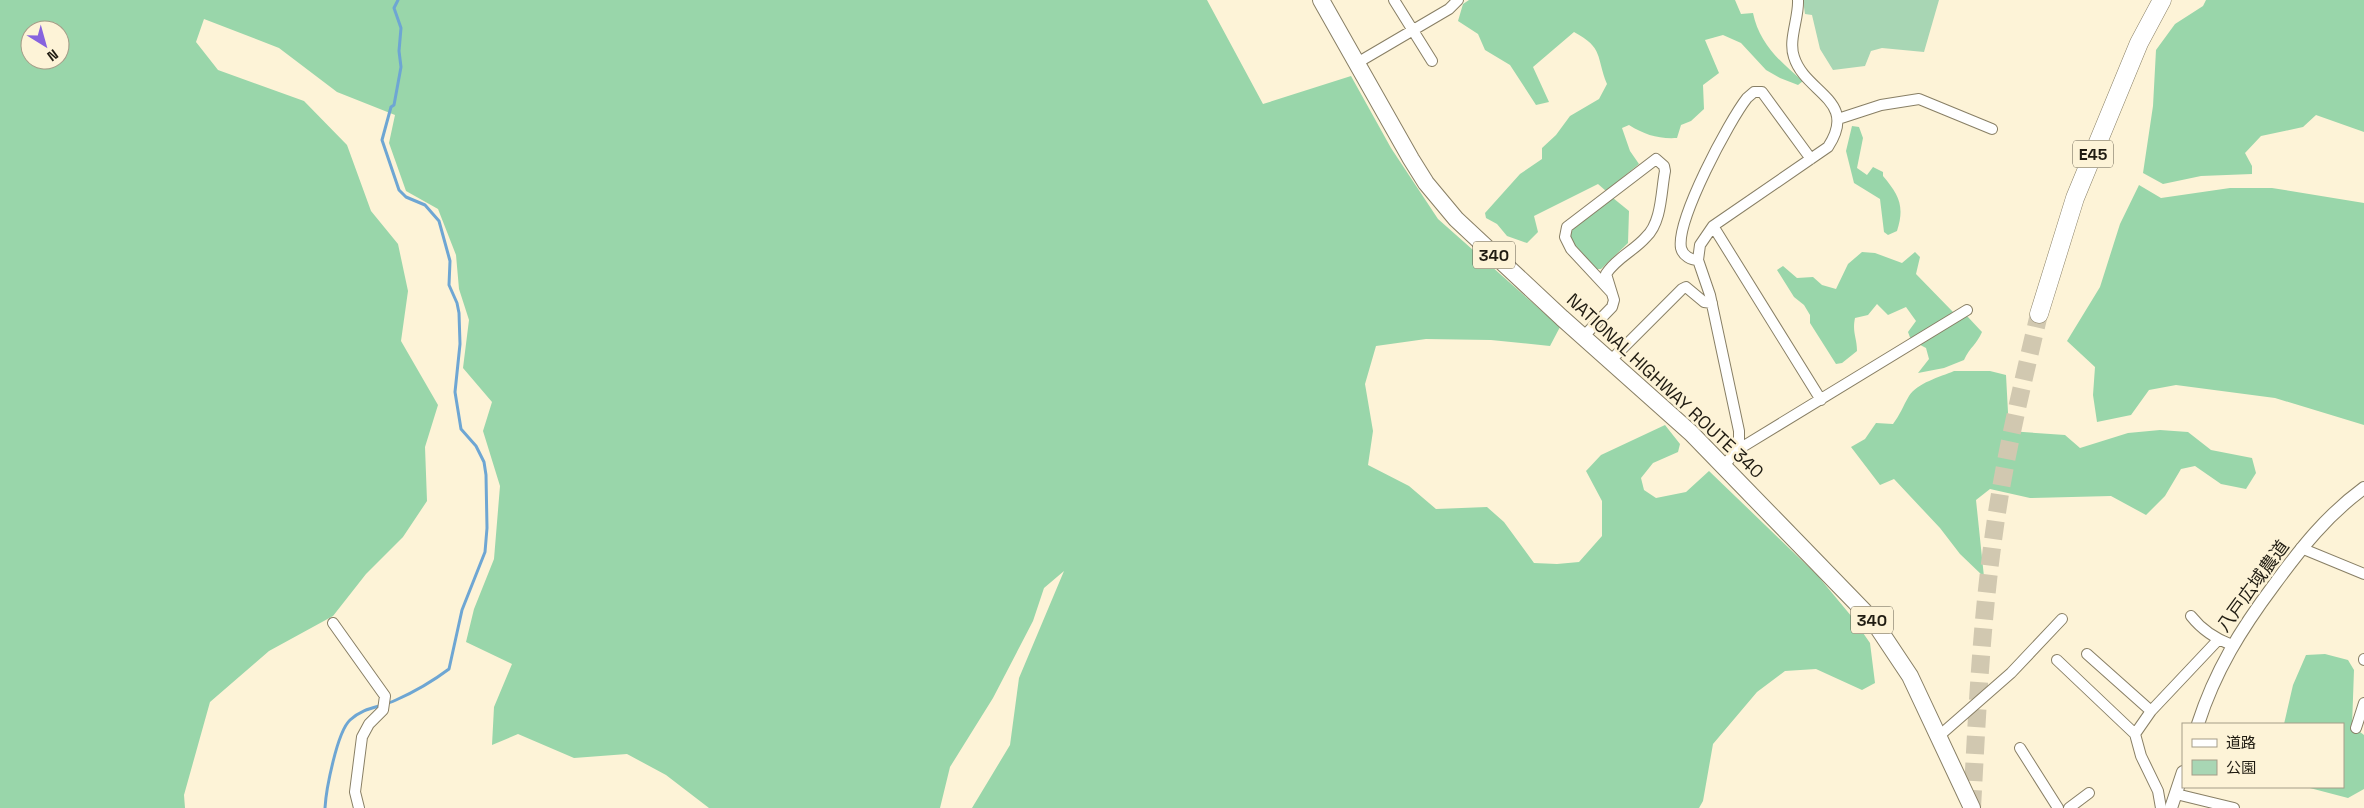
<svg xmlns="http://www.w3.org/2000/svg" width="2364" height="808" font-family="'Space Grotesk','Noto Sans JP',sans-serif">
<rect width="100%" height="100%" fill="#fdf3d7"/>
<path fill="#a8d6b4" d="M1803,0H1939L1924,52L1882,48L1871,51L1865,66L1833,70L1820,49L1812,15L1805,14Z"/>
<path fill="#99d6aa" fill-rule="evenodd" d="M0,0H1207L1263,104L1351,76L1391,148L1438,219L1560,327L1550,346L1491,340L1426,339L1376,346L1365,384L1373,431L1368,465L1409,486L1436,509L1487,507L1504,522L1534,563L1557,564L1579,562L1602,536V501L1586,471L1601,455L1665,425L1680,444L1678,452L1653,463L1641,478L1644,490L1656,498L1686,492L1709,471L1818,576L1852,617L1870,643L1875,683L1862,690L1816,669L1785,671L1757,692L1713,744L1703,801L1699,808H972L1010,745L1019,678L1064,571L1044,588L1033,621L993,698L950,767L940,808H709L666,775L627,754L574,758L518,734L492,745L494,707L512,664L466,642L474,609L494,559L500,486L483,431L492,402L463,368L469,320L459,289L456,255L438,209L406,191L389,143L395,115L337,92L279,48L204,19L196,42L218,70L304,101L347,145L371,211L398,244L408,291L401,341L438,405L425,447L427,501L403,537L366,574L333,616L269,651L210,702L184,795L185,808H0ZM30,30H60V60H30Z
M1469,0H1735L1741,14L1753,13C1759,43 1780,62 1803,81L1798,85L1780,78L1766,70L1741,43L1723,35L1705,40L1719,73L1703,85L1704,109L1691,121L1681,125L1677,138C1658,139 1645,135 1629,125L1622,128L1630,151L1639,164L1606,191L1598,184L1534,216L1538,232L1527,243L1507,236L1497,224L1486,218L1485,213L1520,174L1542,159V148L1556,135L1570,116L1599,99L1607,84C1596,57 1604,48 1574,32L1533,67L1549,102L1536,105L1510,65L1485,50L1478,34L1458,21L1463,4Z
M2206,0H2364V132L2316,115L2303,127L2261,136L2245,153L2252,166V174L2201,176L2163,184L2143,173L2153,106L2156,50L2175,24L2203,6Z
M1852,126L1859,127L1863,138L1857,168L1867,175L1873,167L1883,172V176C1899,195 1905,206 1897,231L1888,235L1884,232L1880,199L1854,183L1846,151Z
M2139,185L2161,198L2230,188H2272L2364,203V425L2275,398L2176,385L2149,390L2131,415L2097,422L2093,395L2095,367L2067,341L2100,287L2120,224Z
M1613,198L1629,211L1628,243L1601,269H1597L1574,245L1569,235L1573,227Z
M1862,252L1875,253L1902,263L1915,252L1920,257L1916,274L1953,312L1967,316L1982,332C1977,344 1970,347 1964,360L1944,368L1918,373L1929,359L1926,348L1911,340L1908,332L1916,321L1906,307L1888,315L1877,304L1868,315L1855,318C1852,333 1857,337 1857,351L1842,363L1836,364L1810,323V315L1804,305L1794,297L1777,270L1783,266L1797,278L1813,277L1822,285L1836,289L1848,264Z
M1954,371H1990L2006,375L2009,431L2065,435L2080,448L2128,433L2160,430L2188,432L2211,450L2252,458L2256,473L2246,489L2221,484L2195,466L2181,469L2165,496L2146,515L2111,496L2030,498L1990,489L1976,500L1984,577L1960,554L1940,528L1894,479L1880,485L1851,447L1865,439L1876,423L1893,424C1900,415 1903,406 1909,396C1917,383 1940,377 1954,371Z
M2325,654L2348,660L2354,670L2352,726L2364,735V789L2348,798L2306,787H2343V724H2284L2293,685L2306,655Z"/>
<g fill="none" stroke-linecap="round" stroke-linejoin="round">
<path stroke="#6ea6d3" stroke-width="3" d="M325,808C326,790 337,732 350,720C365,706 380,708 396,700C414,692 433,681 449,669L462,610L485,552L487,528L486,475L484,462L476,446L461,429L455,392L460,344L459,313L457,303L449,285L450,261L439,221L425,205L406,197L399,190L382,140L391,107L394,105L401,67L399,51L401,28L394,8L398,0"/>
<path stroke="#d1c8b0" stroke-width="18" stroke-dasharray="18 9" stroke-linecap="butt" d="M1972,808C1977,716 1981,624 1994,533C2004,459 2022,386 2039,314"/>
<defs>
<path id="minor" d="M1394,0L1432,61
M1357,63L1449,9L1458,0
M1838,119L1881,105L1919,99L1992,129
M1713,226L1821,400
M1698,260C1691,260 1683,256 1681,248C1676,220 1729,121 1747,98L1754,92H1762L1811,159
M1583,337L1612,307L1614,300L1606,274C1616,258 1634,251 1646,237C1662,222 1661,191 1665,171L1664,166L1656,159L1567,227L1565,237L1571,249L1611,292
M1610,361L1682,289L1686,287L1704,302L1712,303
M1739,449V431L1710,295L1698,260L1700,245L1713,226L1828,147C1859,100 1805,93 1794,57C1788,40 1799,18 1798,0
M1724,465L1739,449L1967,310
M2301,548L2364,574
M2191,616C2202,630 2216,639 2232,645
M333,623L385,696L383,710L369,724L362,737L355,792L359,808
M2087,654L2151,711
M2057,660L2135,734L2141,756L2158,791L2161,808
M2364,660V659
M2356,728L2364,703
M2135,734L2151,711L2218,640
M1939,736L2011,673L2062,619
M2020,748L2058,808
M2176,794L2234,808
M2069,808L2089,793"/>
<path id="tertiary" d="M2198,724C2215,671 2241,629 2274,585C2301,548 2327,515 2364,488
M2171,808L2183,772"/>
<path id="trunk" d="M1321,0L1411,159L1426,183L1456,219L1562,318L1691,433L1864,611L1876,625L1910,676L1972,808"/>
<path id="motorway" d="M2039,314L2075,198L2139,43L2162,0"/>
</defs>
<use href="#minor" stroke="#887f65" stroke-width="12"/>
<use href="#tertiary" stroke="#887f65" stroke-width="14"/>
<use href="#trunk" stroke="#887f65" stroke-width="18"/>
<use href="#motorway" stroke="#887f65" stroke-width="19"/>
<use href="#minor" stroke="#fff" stroke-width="10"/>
<use href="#tertiary" stroke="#fff" stroke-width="12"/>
<use href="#trunk" stroke="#fff" stroke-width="16"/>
<use href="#motorway" stroke="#fff" stroke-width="18"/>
</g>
<g text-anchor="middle" stroke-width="5" stroke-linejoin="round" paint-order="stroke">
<g fill="#fdf3d7" stroke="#625c4d" stroke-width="1">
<rect x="2073" y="140.5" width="40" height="27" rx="4"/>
<rect x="1473" y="241.5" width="42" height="27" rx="4"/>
<rect x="1851" y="606.5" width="42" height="27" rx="4"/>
</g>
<g font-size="16" font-weight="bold" fill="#201c12">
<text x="2093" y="160">E45</text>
<text x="1494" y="261">340</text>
<text x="1872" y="626">340</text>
</g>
<g font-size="18" fill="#201c12" stroke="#fdf3d7">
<text transform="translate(1665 386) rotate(43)" y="6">NATIONAL HIGHWAY ROUTE 340</text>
<text transform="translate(2253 586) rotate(-54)" y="6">八戸広域農道</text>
</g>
</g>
<rect x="2182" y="723" width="162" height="65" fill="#fdf3d7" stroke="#a59d88"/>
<rect x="2192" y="739" width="25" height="8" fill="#ffffff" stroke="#a59d88"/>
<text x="2226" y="748" font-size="15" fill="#201c12">道路</text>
<rect x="2192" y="760" width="25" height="15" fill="#a8d6b4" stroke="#a59d88"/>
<text x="2226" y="773" font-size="15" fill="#201c12">公園</text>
<g transform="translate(45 45) rotate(143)"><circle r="24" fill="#fdf3d7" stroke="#a59d88"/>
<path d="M0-4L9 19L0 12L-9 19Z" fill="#8763de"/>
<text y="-8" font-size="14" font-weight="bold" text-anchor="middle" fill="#201c12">N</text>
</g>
</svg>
